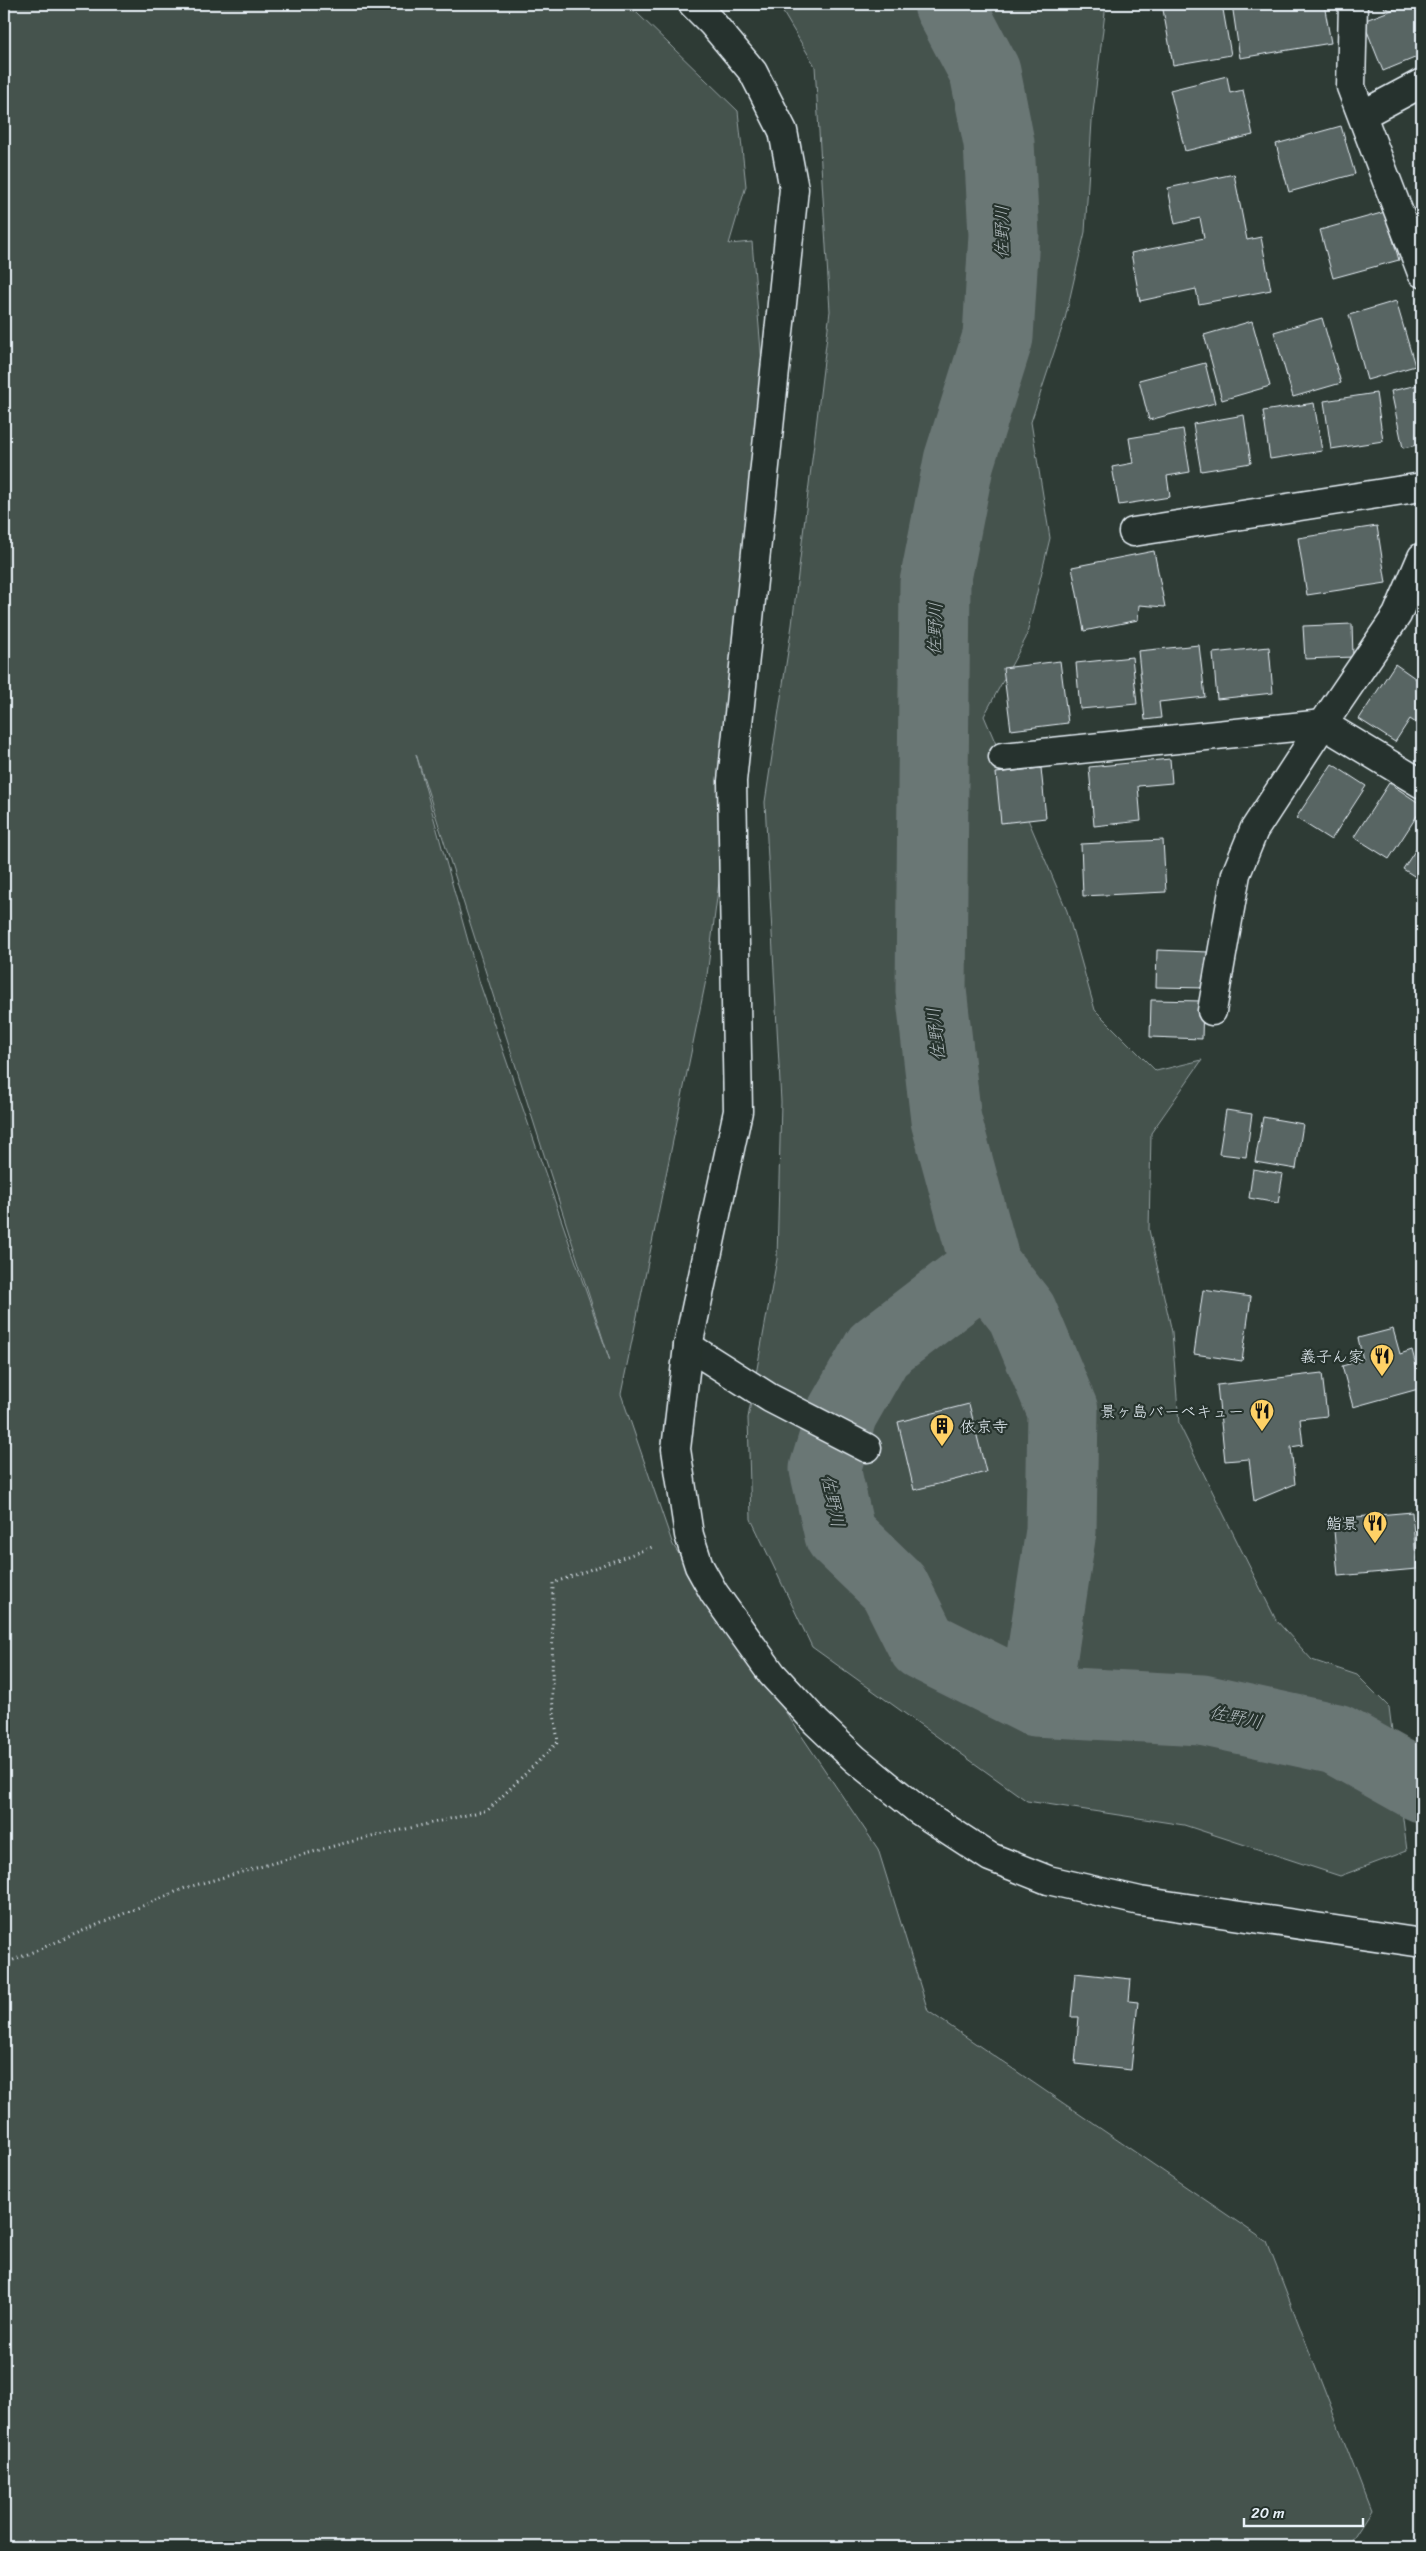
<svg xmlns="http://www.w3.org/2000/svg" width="1426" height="2551" font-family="Sriracha,'Klee One',sans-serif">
<rect width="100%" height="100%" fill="#2e3b35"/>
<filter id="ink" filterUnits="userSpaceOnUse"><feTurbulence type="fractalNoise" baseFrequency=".02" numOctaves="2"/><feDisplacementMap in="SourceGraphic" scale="10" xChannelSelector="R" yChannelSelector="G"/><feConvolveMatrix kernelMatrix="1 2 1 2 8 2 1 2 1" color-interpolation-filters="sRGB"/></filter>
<g filter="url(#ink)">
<path fill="#45524e" stroke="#96a2a3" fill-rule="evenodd" d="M4,4H614L637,13L738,111L746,186L729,244L752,242L768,435L732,781L707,975L621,1394L673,1545L878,1849L928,2011L1267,2242L1371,2511L1348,2547H4ZM416,754L610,1361L480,984Z
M778,4H1106L1092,121L1085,232L1065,319L1031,422L1050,538L1026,638L984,716L1067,911L1095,1010L1156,1071L1202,1060L1151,1133L1149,1230L1172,1332L1179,1424L1276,1620L1312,1660L1357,1675L1389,1707L1407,1851L1340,1876L1184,1825L1027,1801L812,1647L751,1519L748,1418L777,1259L781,1102L765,802L792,625L830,311L815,66Z"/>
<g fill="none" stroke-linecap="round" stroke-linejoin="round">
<path stroke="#6b7775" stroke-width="71" d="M949,4L985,72L999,143L1004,235L998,337L959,461L935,583L931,990L946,1120L986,1267L1022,1313L1063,1411L1061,1531L1035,1701
M986,1267L878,1350L842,1413L825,1469L840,1535L894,1587L923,1645L1035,1701L1202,1710L1336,1739L1422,1787"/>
</g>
<path fill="#596563" stroke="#e8f1f8" d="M1162,4H1222L1231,55L1173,65Z
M1232,4H1324L1331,43L1240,58Z
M1383,4H1398L1385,9Z
M1408,4H1422V55L1383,71L1363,21Z
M1227,76L1230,93L1243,90L1253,135L1185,151L1170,90Z
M1341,126L1355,174L1289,192L1276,144Z
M1234,174L1247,240L1261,237L1271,290L1199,304L1196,289L1140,301L1131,253L1204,238L1200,218L1175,224L1168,188Z
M1385,212L1399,260L1333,278L1320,230Z
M1396,301L1415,366L1367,380L1349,315Z
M1322,318L1341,383L1293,397L1274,332Z
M1252,321L1270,386L1222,400L1204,335Z
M1205,363L1215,403L1149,420L1139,380Z
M1422,384V444L1403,448L1391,391Z
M1376,393L1383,441L1331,449L1324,401Z
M1314,403L1322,451L1270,459L1263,411Z
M1244,415L1251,463L1201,471L1193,424Z
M1183,429L1190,472L1167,476L1170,497L1119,505L1112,467L1133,463L1129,438Z
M1377,526L1386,583L1307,595L1298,538Z
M1154,551L1165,607L1139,605L1138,620L1084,631L1072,567Z
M1352,624L1353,657L1305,659L1303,626Z
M1199,645L1205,697L1159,702L1161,718L1145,720L1138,651Z
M1269,647L1273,693L1217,699L1213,653Z
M1132,657L1137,704L1080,709L1076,663Z
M1060,661L1068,723L1011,730L1003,668Z
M1395,664L1422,683V727L1410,719L1395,742L1359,719Z
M1170,759L1172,783L1138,786L1141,821L1094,826L1089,767Z
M1332,764L1366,786L1331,840L1296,818Z
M1041,768L1046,818L1001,823L996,773Z
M1389,783L1422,805V808L1389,859L1354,837Z
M1163,840L1166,892L1083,896L1081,844Z
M1422,840V881L1403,869Z
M1157,950L1209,952L1207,988L1156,987Z
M1151,1000L1203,1001L1202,1039L1150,1037Z
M1226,1110L1252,1114L1246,1157L1219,1154Z
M1263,1117L1303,1124L1296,1169L1255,1162Z
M1253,1169L1283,1174L1278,1203L1249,1198Z
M1203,1290L1251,1297L1242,1361L1194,1354Z
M1393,1329L1400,1354L1412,1350L1422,1388L1353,1407L1342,1366L1363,1360L1358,1338Z
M1322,1373L1327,1416L1300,1419L1303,1445L1291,1447L1295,1484L1254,1501L1249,1459L1225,1461L1217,1385Z
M969,1404L986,1472L914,1490L898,1422Z
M1412,1512L1417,1569L1338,1576L1333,1519Z
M1075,1973L1131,1979L1129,2001L1138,2002L1131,2070L1075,2064L1079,2017H1071Z"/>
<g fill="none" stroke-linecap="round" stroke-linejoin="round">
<defs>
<path id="street" d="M1353,4L1351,87L1422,273
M1362,115L1422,83
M1133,532L1422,487
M1003,757L1323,724L1422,784
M1212,1011L1236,874L1254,830L1323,724L1397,615L1422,557
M688,1346L770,1398L867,1448"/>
<path id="secondary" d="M693,4L712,23L753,72L783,131L794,189L732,781L738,1111L688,1346L676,1449L689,1535L699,1566L714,1593L772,1674L816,1722L855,1759L918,1810L990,1857L1048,1880L1140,1901L1422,1943"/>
</defs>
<use href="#street" stroke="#e8f1f8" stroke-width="31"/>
<use href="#secondary" stroke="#e8f1f8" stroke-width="31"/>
<path stroke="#e8f1f8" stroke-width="3" stroke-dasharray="1 4" stroke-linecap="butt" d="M4,1964L185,1888L341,1844L488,1810L558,1742L552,1699L553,1583L655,1546"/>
<use href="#street" stroke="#26332d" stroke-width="28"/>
<use href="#secondary" stroke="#26332d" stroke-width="28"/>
</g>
</g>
<defs>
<symbol id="restaurant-pin" viewBox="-11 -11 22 30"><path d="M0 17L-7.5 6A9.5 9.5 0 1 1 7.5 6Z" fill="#ffd166" stroke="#26332d"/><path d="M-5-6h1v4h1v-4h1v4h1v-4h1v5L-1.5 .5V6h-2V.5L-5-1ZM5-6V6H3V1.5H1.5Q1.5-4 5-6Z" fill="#111"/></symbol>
<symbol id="building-pin" viewBox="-11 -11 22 30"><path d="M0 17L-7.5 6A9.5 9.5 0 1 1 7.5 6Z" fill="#ffd166" stroke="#26332d"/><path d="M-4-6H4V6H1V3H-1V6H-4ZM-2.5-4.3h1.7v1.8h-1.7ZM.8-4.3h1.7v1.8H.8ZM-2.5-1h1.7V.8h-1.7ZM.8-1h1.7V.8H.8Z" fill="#111"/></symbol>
</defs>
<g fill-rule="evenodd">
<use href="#restaurant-pin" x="1368" y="1342" width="28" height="38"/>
<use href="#restaurant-pin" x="1248" y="1397" width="28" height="38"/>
<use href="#building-pin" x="928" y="1412" width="28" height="38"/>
<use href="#restaurant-pin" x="1361" y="1509" width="28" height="38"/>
</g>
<g text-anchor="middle" stroke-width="4.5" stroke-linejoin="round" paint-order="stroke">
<g font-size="16" fill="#e8f1f8" stroke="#26332d" text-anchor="end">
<text x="1364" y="1362">義子ん家</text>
<text x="1244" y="1417">景ヶ島バーベキュー</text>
<text x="960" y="1432" text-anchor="start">依京寺</text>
<text x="1358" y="1529">鮨景</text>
</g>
<g font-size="18" font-style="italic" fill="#b0babd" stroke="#26332d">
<text transform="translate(1002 232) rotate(-90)" y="6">佐野川</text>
<text transform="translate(935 629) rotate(-89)" y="6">佐野川</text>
<text transform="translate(936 1034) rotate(-96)" y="6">佐野川</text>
<text transform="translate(833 1501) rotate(78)" y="6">佐野川</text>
<text transform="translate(1236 1717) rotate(12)" y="6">佐野川</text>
</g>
</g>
<rect width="1426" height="2551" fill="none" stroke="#26332d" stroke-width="20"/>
<rect x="10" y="10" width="1406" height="2531" fill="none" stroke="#e8f1f8" stroke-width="2" filter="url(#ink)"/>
<path d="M1244 2518v8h119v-8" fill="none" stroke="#e8f1f8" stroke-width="2.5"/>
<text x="1251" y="2518" font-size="15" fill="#e8f1f8" stroke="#26332d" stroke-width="4" paint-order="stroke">20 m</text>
</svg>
